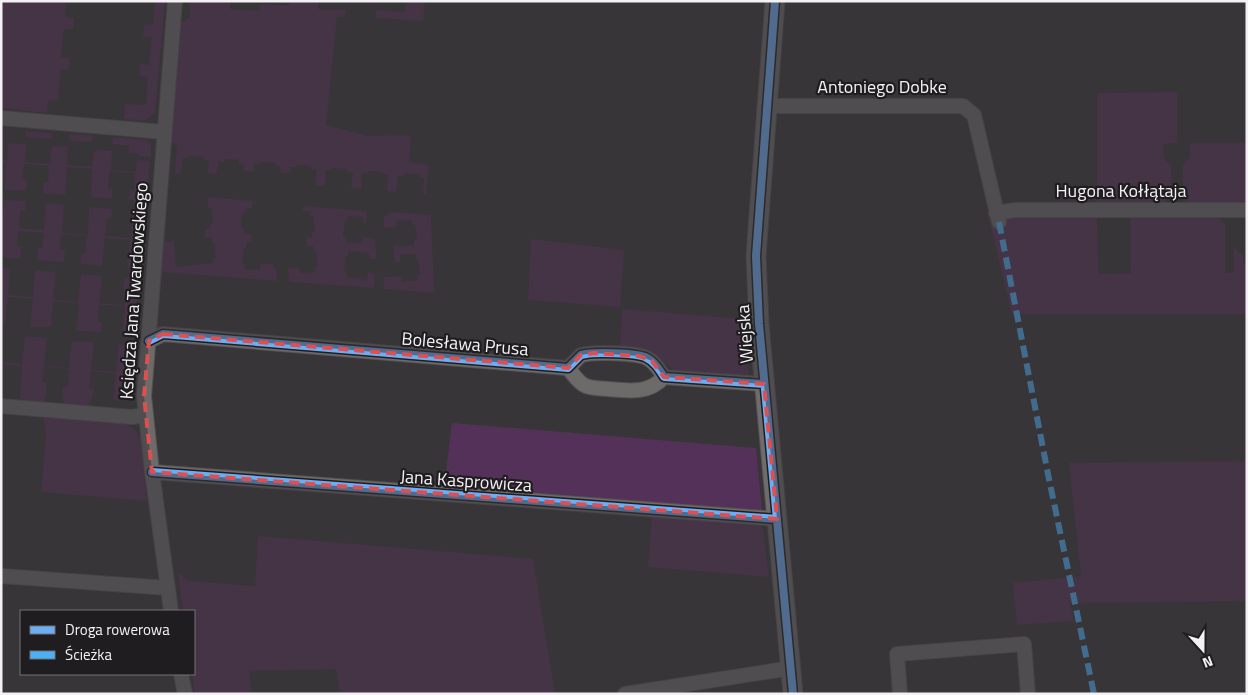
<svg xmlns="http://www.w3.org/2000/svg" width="1248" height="695" font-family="'Titillium Web',sans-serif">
<rect width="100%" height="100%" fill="#383538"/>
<path fill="#543158" d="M1,1H66L65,17L74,18L73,29H64L61,57L70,58L69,70L61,69L58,100H48L47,113L1,108Z
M155,1H165L155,113L145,121L124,119L125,104L146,105L148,77L139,76L140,64L149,65L152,37L143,36L144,24L153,25Z
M187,1L230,2V9L259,11L260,4L289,6V1H318V9L346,10L345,17H337L326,125L368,136L402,135L411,136L409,162L429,165L426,194H423L424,178L419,177V175L404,173L403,176H398L396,192L387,191L388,175L383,174V172L368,171L367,173H362L361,189L351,188L353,172H347V169L332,168L331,170H326L325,186L315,185L317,169H311V166L296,165V167H290V173H280L281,166H276V163L260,162V164H254V172L244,171V165L239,164V160L225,159L224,162H218L217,174L208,173L209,160H204V157L189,156L188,158H183L181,174L175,173L177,144L170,142L180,23L190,18V6Z
M406,1H425L423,21L376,18V10L405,12Z
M1177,92V143L1163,144L1164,158L1171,166V194L1165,200V204L1057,208V201H1097V93Z
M26,131L52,133V139L26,137Z
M70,134L93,136L91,142L70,141Z
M112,137L147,140L151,145V157L138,156L137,153H128L129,146L113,144Z
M8,143L26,144L25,162L50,164L52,146L68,147L67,165L92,167L94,152L96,150L112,151L111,170L136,172L137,160L150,161L146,202L129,200L130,190H134L135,173L110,171L108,188L113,189L112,199L91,197L92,169L67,167L65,195L43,193L44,183H48L49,166L24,164L22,179L27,180L26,191L5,190L6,163L1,162V160L7,161Z
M1190,143H1247V206L1186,205L1185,200L1189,199L1183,193V165L1190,157Z
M207,197L253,201L252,208H246L245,213H242L241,228L244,229V234L252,235L251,243L247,242L246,248H244L242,263L245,264V269L260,270L261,264H273V268L276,269L277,281L161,272L164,242L174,241L176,267L213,263V258H216L214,242H212L211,237L205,238V229H210V224L213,223L211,208H208Z
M4,200L26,201L25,211H20L19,228L44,230L46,203L64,205L62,233L88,235L89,207L112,209L111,218L107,219L105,236L131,238L133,211L144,212L140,268H128L130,240L105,238L102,266L80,264L81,254H85L87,236L61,234L60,249L65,250L64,262L37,260L38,248H42L44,233L18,231L17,246L21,247L20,259L1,257V225Z
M303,206L367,211L366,224L363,223V217L348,216L347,221H345L343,236L346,237V242L361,244L362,237L375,239L377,259H369V253L349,251L348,256H346L344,271L347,272V277L367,280L368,272L375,274L374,288L289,282L288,268L299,267L300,273L315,272V267L318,266L316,251H314L313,246H307L306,238L312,237V232H315L313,216H310V211H303Z
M392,212L431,215L434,293L384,289L383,277L401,276L402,282L418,280L417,275H420L418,259H416L415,254L400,255V262H395L393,246L399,245V247L414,245V240H417L415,225L412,224V220L396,221L397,227L384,228V217Z
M1006,215L1097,217L1098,274L1131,273L1130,217L1216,215L1225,224V273H1234V247L1243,256V264H1247V314H1012L989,219Z
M531,239L624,250L620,307L528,300Z
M1,267L10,268L8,295L33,297L35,270L56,272L53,299L78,302L81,274L102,276L99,303L125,305L126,290L123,289L125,277L139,278L134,335H122L125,306L99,305L98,322L102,323L101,332L76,331L79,303L53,301L51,327H30L33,299L8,297L5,325H1Z
M622,309L745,319L749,376L732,377L675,371L646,349L637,348H620Z
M25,336L47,338L44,366L69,368L72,341L94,342L91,370L116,372L119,344L133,345L129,392L119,401L113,400L116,374L91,371L89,389H94L89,407H66C62,400 62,394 63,387H68L69,369L44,367L42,382L47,383L46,396L42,404L23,400L20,398L22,366L1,364V362L22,364Z
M43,415L126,424L134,429L141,438L147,501L41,492L46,433Z
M452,423L756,448L762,510L753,513L444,488Z
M1247,461V601L1070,603L1074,621L1017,625L1013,583L1081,576L1069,463Z
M652,515L751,523L760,526L763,529L769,577L648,567Z
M258,536L533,559L555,694H340L336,669L249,671L252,694H195L192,674H194V611H183L178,572L188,581L255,586Z"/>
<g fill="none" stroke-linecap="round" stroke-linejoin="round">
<defs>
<path id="street" d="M767,106H963L974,115L999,222
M1,118L164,132
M996,213L1015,210H1247
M149,341L163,334L568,368L581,355L586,354C598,352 634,353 645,357C654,361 659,369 664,377L764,384
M568,368C573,374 578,382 584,385C591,389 600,388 608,389C629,391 649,394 664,377
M1,406L132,417L145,415
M152,472L777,519
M1,576L168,588
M171,611L152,472L144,396L175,1
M181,674L185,694
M625,694L791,668
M900,694L897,654L1024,644L1028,694"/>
<path id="secondary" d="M775,1L756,256L759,324L793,694"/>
</defs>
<use href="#street" stroke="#555455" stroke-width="16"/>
<use href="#secondary" stroke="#555455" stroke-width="21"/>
<use href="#street" stroke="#6c6b6a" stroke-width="14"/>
<use href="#secondary" stroke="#6e6c6d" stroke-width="19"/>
<path stroke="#4cb0f7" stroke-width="6" stroke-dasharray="12 6" stroke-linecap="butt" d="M999,222L1049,479L1094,694"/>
<defs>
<path id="cycleway" d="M775,1L756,256L759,324L793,694
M149,341L163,334L568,368L581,355L586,354C598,352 634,353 645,357C654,361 659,369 664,377L764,384
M152,472L777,519"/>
</defs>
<use href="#cycleway" stroke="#1f1d1f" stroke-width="11"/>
<use href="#cycleway" stroke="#6dadf4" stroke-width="8"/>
</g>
<path d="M0 0H1248V695H0ZM163,334L568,368L581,355L594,353L639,356L652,361L664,377L764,384L777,519L152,472L144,396L149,341Z" fill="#383538" fill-opacity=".55" fill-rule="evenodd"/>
<path fill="none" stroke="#dc5051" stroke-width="4" stroke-dasharray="10 6" stroke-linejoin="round" d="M163,334L568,368L581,355L594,353L639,356L652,361L664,377L764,384L777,519L152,472L144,396L149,341Z"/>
<g text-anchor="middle" stroke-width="4.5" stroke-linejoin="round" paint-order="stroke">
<g font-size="18" fill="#f4f1f4" stroke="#1f1d1f">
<text x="882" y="93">Antoniego Dobke</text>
<text x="1121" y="197">Hugona Kołłątaja</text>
<text transform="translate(134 291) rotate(-86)" y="6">Księdza Jana Twardowskiego</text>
<text transform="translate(745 334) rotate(-94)" y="6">Wiejska</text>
<text transform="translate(465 344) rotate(5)" y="6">Bolesława Prusa</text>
<text transform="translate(466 481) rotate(4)" y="6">Jana Kasprowicza</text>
</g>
</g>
<rect width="1248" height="695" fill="none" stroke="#f4f1f4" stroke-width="5"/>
<rect x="20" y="610" width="175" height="65" fill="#1f1d1f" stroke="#747274"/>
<rect x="30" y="626" width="25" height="8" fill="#6dadf4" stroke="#747274"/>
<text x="65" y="635" font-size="15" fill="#f4f1f4">Droga rowerowa</text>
<rect x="30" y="651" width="25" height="8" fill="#4cb0f7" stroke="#747274"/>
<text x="65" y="660" font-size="15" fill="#f4f1f4">Ścieżka</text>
<g transform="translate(1203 650) rotate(159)" stroke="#1f1d1f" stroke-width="4" paint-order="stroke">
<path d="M0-4L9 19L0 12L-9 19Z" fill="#f4f1f4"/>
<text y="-8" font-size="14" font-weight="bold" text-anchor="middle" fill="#f4f1f4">N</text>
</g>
</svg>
